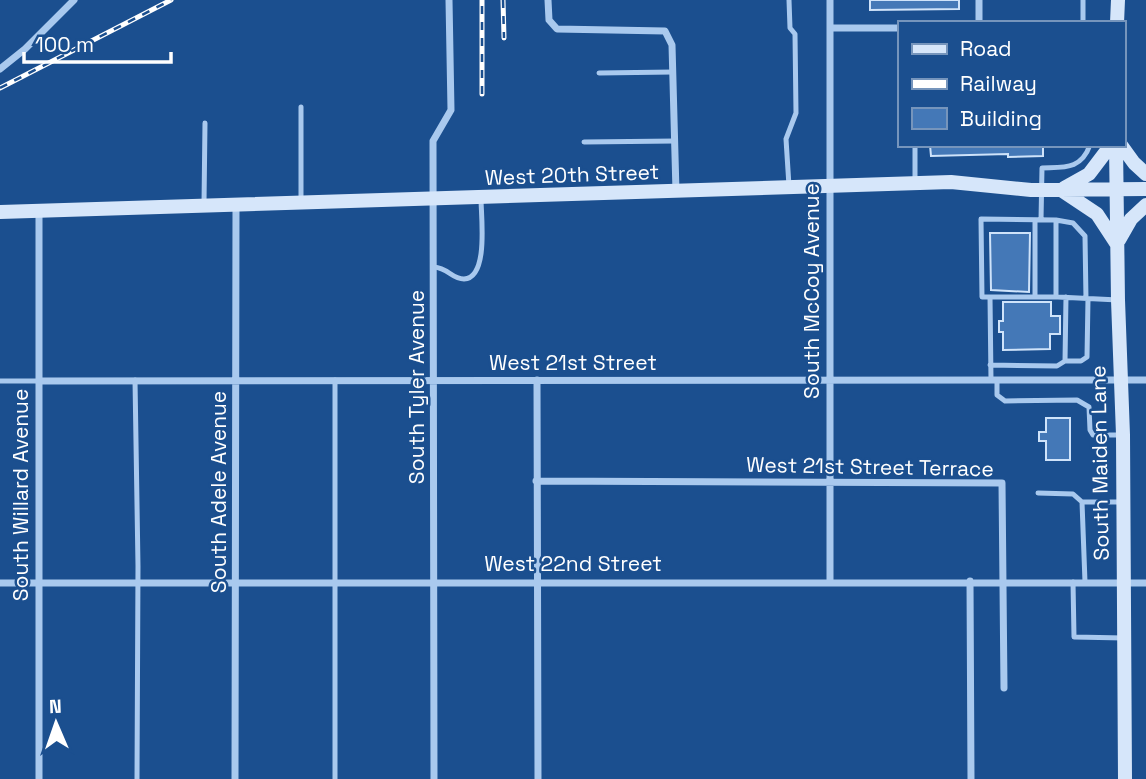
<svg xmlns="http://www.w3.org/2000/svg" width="1146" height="779" font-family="'Space Grotesk',sans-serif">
<rect width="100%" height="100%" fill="#1b4f8f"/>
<path fill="#4478b7" stroke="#cfe3fa" stroke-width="2" d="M870,0H959V9L870,10Z
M930,145H1043V156L1008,157V154L931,156Z
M990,233H1030L1029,292L991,290Z
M1003,302H1051V316H1060V334H1050V349L1003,350V332H999V321H1003Z
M1046,418H1070V460H1046V441H1039V432H1046Z"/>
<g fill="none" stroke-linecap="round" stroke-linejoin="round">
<path stroke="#a9c9ee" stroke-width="5" d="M789,0L790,28L795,34L796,113L786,139L789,186
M1083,0V23
M599,73L673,72
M301,107V200
M584,142L675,141
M915,145V181
M204,203L205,123
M1035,220V297
M1041,220L1042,168C1064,167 1081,170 1090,145
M1056,220L1073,223L1085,236L1086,299
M434,267C448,268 452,279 464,279C489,278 481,216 481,199
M990,297L991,380
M1056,297V220L981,219L982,297H1058L1118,300
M1065,361H1081L1087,357L1088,299
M990,365L1057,366L1065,361L1066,297
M135,380L138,566L137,779
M335,380V779
M997,380V395L1005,401L1077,400L1089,407L1090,430L1093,435H1122
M0,381H39
M1038,493L1073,494L1082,502
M1073,582L1074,637L1124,638
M1085,582L1082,502H1123"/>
<path stroke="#a9c9ee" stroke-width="7" d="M548,0L549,20L557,29L665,31L672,45L676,192
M830,0V581
M979,0V23
M830,28H899
M0,69L25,49L74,0
M39,211V779
M537,380L538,779
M39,381L1146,380
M536,481L1002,483L1004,688
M970,581L971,779
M0,583H1146
M235,779L236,205
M434,779L433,141L451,110L449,0"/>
<path stroke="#d6e6fa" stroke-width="14" d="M1117,23L1118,0
M1116,145L1118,300L1123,435L1125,779
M1121,145L1134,163L1146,174
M1064,188L1089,174L1111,145
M1061,190L1097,214L1116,243
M0,212L951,182L1031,190L1146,189
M1119,240L1131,219L1146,205"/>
<defs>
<path id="rail" d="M503,0L504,38
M0,88L171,0
M482,94V0"/>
</defs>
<use href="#rail" stroke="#fff" stroke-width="5"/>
<use href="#rail" stroke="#1b4f8f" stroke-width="2.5" stroke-dasharray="8" stroke-linecap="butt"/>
</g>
<g text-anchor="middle" stroke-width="5" stroke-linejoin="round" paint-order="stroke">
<g font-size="21" fill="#fff" stroke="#1b4f8f">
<text transform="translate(572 175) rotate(-2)" y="7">West 20th Street</text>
<text transform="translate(812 291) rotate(-90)" y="7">South McCoy Avenue</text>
<text x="573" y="370">West 21st Street</text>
<text transform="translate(417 387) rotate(-90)" y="7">South Tyler Avenue</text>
<text transform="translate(1100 463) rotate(-91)" y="7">South Maiden Lane</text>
<text transform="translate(870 467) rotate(1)" y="7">West 21st Street Terrace</text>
<text transform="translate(219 492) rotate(-90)" y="7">South Adele Avenue</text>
<text transform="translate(21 495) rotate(-90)" y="7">South Willard Avenue</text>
<text x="573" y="571">West 22nd Street</text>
</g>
</g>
<rect x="898" y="21" width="228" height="126" fill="#1b4f8f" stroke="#7695bc" stroke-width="2"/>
<rect x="912" y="44" width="35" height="10" fill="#d6e6fa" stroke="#7695bc" stroke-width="2"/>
<text x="960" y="56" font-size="21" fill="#ffffff">Road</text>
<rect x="912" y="79" width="35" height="10" fill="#ffffff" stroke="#7695bc" stroke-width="2"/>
<text x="960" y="91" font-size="21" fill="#ffffff">Railway</text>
<rect x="912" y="108" width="35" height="21" fill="#4478b7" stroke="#7695bc" stroke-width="2"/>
<text x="960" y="126" font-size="21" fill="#ffffff">Building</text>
<g transform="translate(56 723) rotate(358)" stroke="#1b4f8f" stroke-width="5" paint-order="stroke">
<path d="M0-5L12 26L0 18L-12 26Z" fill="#ffffff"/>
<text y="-10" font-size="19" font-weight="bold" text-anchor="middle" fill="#ffffff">N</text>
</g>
<path d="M24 52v10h147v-10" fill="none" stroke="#ffffff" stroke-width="3.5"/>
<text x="35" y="52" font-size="21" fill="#ffffff" stroke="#1b4f8f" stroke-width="5" paint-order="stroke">100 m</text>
</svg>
